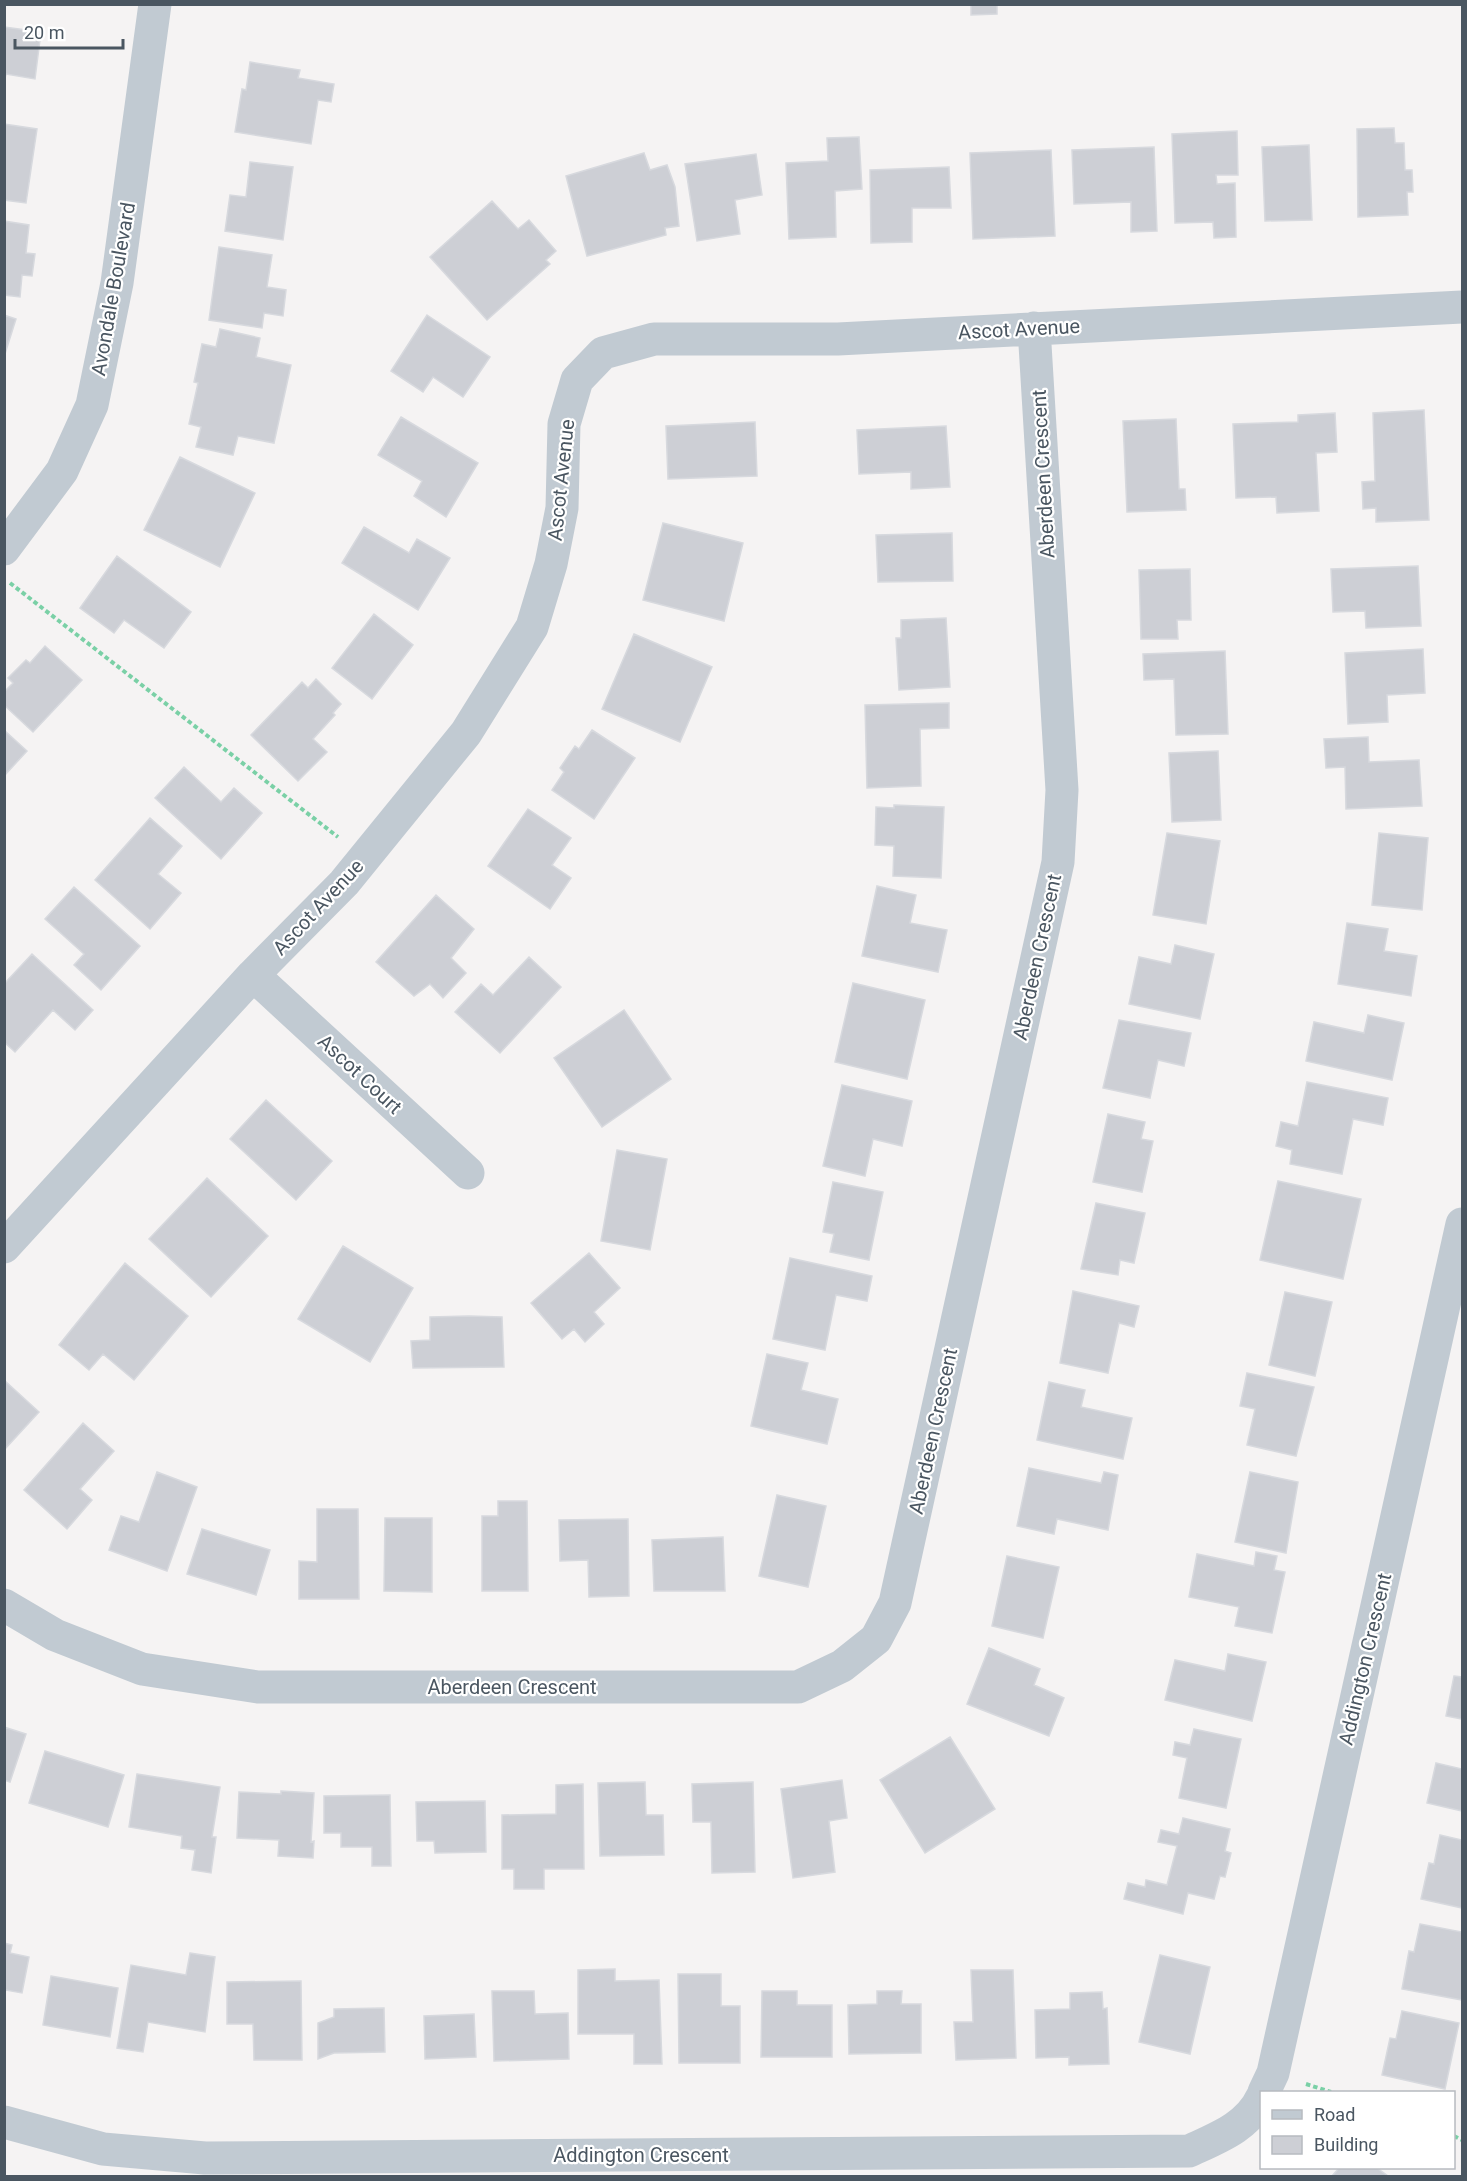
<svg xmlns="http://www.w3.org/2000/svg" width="1467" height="2181" font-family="Roboto,sans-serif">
<rect width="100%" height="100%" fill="#f5f3f3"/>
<path fill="#cdcfd5" stroke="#d7d9de" stroke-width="1.5" d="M971,4H997V14L971,15Z
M4,27L41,32L35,79L6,74L4,82Z
M250,62L300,70L298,78L334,84L331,102L318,100L311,144L235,132L242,89L246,90Z
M4,124L37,129L26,203L4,200Z
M1394,128L1395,143H1404L1405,170H1412L1413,192H1407L1408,215L1358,217L1357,129Z
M1237,131L1238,175H1216L1217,184L1235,183L1236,237L1214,238L1213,222L1175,223L1172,134Z
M859,137L862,189L835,191L836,237L789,239L786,163L828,161L827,138Z
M1309,145L1312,220L1265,221L1262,147Z
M1154,147L1157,231L1131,232V202L1074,204L1072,150Z
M1051,150L1055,236L973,239L970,153Z
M644,153L650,170L667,165L675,187L679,226L665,228L666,235L587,256L566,176Z
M756,154L762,195L735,200L740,234L697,241L685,164Z
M250,162L293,167L283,240L225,231L230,195L246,197Z
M949,167L951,208H912V242L871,243L870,170Z
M492,201L518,229L529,220L556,251L546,260L550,264L487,320L430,257Z
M4,221L29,225L26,253L35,254L32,276L22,275L20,297L4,295Z
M219,247L272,255L267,287L286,290L283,316L264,313L262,328L209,320Z
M4,315L16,319L4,357Z
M427,315L490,357L463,397L433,377L423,392L391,371Z
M220,329L260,338L256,357L291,365L274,443L238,436L233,455L196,447L201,427L189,424L198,383L194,382L202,344L216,347Z
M1424,410L1429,520L1376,522V508L1363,509L1362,482L1375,481L1373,413Z
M1335,413L1337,452L1316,453L1319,511L1277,513L1276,497L1236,498L1233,424L1298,422V415Z
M401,417L478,463L446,517L414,496L422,481L378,455Z
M1176,419L1179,489H1185L1186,510L1127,512L1123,421Z
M755,422L757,476L668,479L666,426Z
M946,426L950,487L911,489V472L859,474L857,430Z
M180,457L255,493L220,567L144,530Z
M663,523L743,543L724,621L643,600Z
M364,527L409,553L417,539L450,558L418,610L342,563Z
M952,533L953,581L878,582L876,535Z
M117,556L191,612L164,648L124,620L114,633L80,608Z
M1418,566L1421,626L1366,628L1365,611L1333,612L1331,569Z
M1190,569L1191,620H1177L1178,639H1141L1139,570Z
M374,614L413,645L372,699L332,668Z
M946,618L950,687L899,690L896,638H901V620Z
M634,634L712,667L680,742L602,709Z
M45,646L82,680L33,732L4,705V692L13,683L8,678L26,660L30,663Z
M1423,649L1425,693L1387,695L1388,722L1348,724L1345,653Z
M1225,651L1228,734L1176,735L1174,679L1144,680L1143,654Z
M316,679L341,704L333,713L335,715L313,739L327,752L298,781L251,735L302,682L308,688Z
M949,703V728L920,729L921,786L867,788L865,705Z
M4,730L27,751L4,776Z
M592,730L635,758L594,819L552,790L564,772L560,768L575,746L579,749Z
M1368,737L1369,762L1419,760L1422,806L1346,809L1345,767L1326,768L1324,739Z
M1218,751L1221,820L1172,822L1169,753Z
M184,767L221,802L234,788L262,813L221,859L155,798Z
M894,805L944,807L941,878L893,876L894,846L875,845L876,807L894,808Z
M528,809L571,838L552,865L571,878L550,909L488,866Z
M150,818L182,846L158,874L181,893L150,929L95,880Z
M1167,833L1220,841L1206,924L1153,915Z
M1379,833L1428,838L1422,910L1372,905Z
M877,886L916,895L910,923L947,930L938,972L862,956Z
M74,887L140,946L101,990L74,965L84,954L45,919Z
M436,895L474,929L451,958L466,973L443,998L430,984L414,996L376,962Z
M1347,923L1388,929L1384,951L1417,956L1411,996L1338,984Z
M1175,945L1214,954L1200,1019L1129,1004L1139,957L1171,964Z
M32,954L93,1010L75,1030L53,1010L15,1052L4,1042V984Z
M529,957L561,987L500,1053L455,1012L481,984L493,995Z
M853,983L925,1000L907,1079L835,1062Z
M624,1010L671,1079L602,1127L554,1058Z
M1368,1015L1404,1023L1392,1080L1306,1061L1314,1022L1364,1033Z
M1119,1020L1191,1033L1184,1066L1158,1060L1150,1098L1103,1088Z
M1307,1082L1388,1098L1383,1125L1353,1119L1342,1174L1290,1164L1292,1150L1276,1146L1281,1122L1298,1126Z
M842,1085L912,1101L902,1146L873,1139L865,1176L823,1166Z
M266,1100L332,1161L296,1200L230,1139Z
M1108,1114L1145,1122L1141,1139L1153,1141L1142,1192L1093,1182Z
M617,1150L667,1159L650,1250L601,1241Z
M207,1178L268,1236L211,1297L149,1239Z
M1278,1181L1361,1199L1343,1279L1260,1260Z
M833,1182L883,1192L869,1260L830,1252L834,1234L823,1232Z
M1096,1203L1145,1213L1134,1263L1120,1260L1118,1275L1081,1269Z
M343,1246L413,1288L370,1362L298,1319Z
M589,1253L620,1288L594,1312L604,1324L585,1342L574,1329L562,1339L531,1303Z
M790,1258L872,1276L867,1301L836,1295L825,1350L773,1339Z
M125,1263L188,1316L134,1380L103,1354L89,1370L59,1345Z
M1073,1291L1139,1306L1134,1327L1119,1323L1108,1373L1060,1363Z
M1285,1292L1332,1302L1315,1376L1269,1365Z
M469,1316L502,1317L504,1367L413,1368L411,1341L430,1340V1317Z
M767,1354L808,1363L801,1390L838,1399L827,1444L751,1426Z
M1247,1373L1314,1387L1296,1456L1247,1445L1255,1409L1240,1406Z
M4,1380L39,1412L4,1450Z
M1049,1382L1085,1390L1081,1407L1132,1418L1123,1459L1037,1440Z
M83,1423L114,1451L80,1489L92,1500L67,1529L24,1490Z
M1029,1468L1101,1483L1104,1472L1118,1475L1108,1530L1057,1519L1054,1534L1017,1526Z
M157,1472L197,1487L167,1571L109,1550L121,1516L139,1522Z
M1250,1472L1298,1482L1286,1553L1235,1542Z
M777,1495L826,1506L808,1587L759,1576Z
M498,1501H527L528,1591H482V1516H498Z
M317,1509H358L359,1599H299V1561L317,1562Z
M385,1518H432V1592L384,1591Z
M628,1519L629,1596L589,1597L588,1560L560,1561L559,1520Z
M202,1529L270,1550L256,1595L187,1574Z
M723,1537L725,1591H654L652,1540Z
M1256,1552L1277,1556L1274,1570L1285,1572L1272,1633L1235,1626L1239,1607L1189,1597L1197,1554L1254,1566Z
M1007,1556L1059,1567L1043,1638L992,1626Z
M989,1648L1040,1669L1034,1685L1064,1698L1049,1736L967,1704Z
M1228,1654L1266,1662L1252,1721L1165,1700L1175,1660L1225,1671Z
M1454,1676L1462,1677V1719L1446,1716Z
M4,1727L26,1734L10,1782L4,1780Z
M1194,1729L1241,1739L1226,1808L1179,1798L1187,1758L1173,1755L1175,1742L1190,1745Z
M950,1737L995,1809L925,1853L880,1780Z
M45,1751L124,1775L108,1827L29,1803Z
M1436,1763L1462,1769V1811L1427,1803Z
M137,1774L220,1787L212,1837H216L211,1873L192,1870L195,1850L181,1848L182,1836L129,1827Z
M842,1780L847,1818L829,1821L835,1872L793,1878L781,1789Z
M645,1782L646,1815H663L664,1855L600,1856L598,1783Z
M753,1782L755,1872L712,1873L711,1822H693L692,1784Z
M583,1784L584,1869H544V1889H514V1869H502V1815L556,1814V1785Z
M281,1791L314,1793L311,1842L314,1841L313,1858L278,1856L279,1840L237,1838L239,1792L281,1794Z
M390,1795L391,1866H372V1847H341V1833H324V1796Z
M485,1801L486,1852L435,1853L434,1841H417L416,1802Z
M1183,1818L1230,1829L1225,1851L1231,1853L1225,1877L1220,1876L1214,1899L1188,1893L1183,1914L1124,1899L1128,1883L1145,1887L1146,1880L1167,1885L1177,1846L1158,1842L1161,1830L1179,1834Z
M1440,1835L1462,1840V1908L1421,1899L1429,1863L1434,1864Z
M1420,1924L1462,1932V2000L1402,1989L1409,1951L1414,1952Z
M4,1943L12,1945L10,1953L29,1957L22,1993L6,1990L4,1994Z
M190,1953L215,1957L205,2032L148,2022L143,2052L117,2048L131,1965L186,1975Z
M1160,1955L1210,1967L1190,2054L1139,2042Z
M615,1969V1981L659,1980L662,2064H634V2034H578V1970Z
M971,1970H1013L1016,2058L956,2060L954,2022H973Z
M678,1974H721V2006H740V2063H679Z
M51,1976L118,1988L110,2037L43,2025Z
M301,1981L302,2060H254L253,2024H227V1982Z
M492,1991H534L535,2014L568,2013L569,2059L494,2061Z
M762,1991H797V2005H832V2057H761Z
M877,1991H902L901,2004H921V2053L849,2054L848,2005L877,2004Z
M1102,1992L1103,2009L1107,2008L1109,2064L1069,2065V2057L1036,2058L1035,2010L1070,2009V1993Z
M384,2008L385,2052L334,2053L318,2059V2023L334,2017V2009Z
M1402,2011L1459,2023L1445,2089L1382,2075L1390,2038L1396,2039Z
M474,2014L476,2057L425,2059L424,2016Z
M1339,2168H1377L1388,2176H1332Z"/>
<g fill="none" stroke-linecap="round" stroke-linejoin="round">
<path stroke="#7ad0a6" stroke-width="4" stroke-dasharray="4.5 3" stroke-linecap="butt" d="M10,583L338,837
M1306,2084L1331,2092
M1454,2136L1462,2140"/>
<path stroke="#c1cad2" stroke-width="33" d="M4,549L62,471L92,405L117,283L155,4
M253,975L468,1173
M4,1247L253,975L344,883L466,733L532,627L551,564L562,508L564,424L577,380L603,353L654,339H838L1462,307
M4,1605L55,1635L142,1669L258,1687H798L842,1666L876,1639L895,1603L1058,862L1062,790L1034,328
M1264,2092L1273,2073L1462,1224
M4,2122L103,2149L205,2158L1189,2151C1217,2138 1248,2127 1262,2097"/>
</g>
<g text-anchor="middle" stroke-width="4.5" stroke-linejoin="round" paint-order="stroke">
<g font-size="20" fill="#4a5661" stroke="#fff">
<text transform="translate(113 289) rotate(-80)" y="7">Avondale Boulevard</text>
<text transform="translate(1019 329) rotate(-3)" y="7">Ascot Avenue</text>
<text transform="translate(1043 474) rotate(-93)" y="7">Aberdeen Crescent</text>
<text transform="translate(561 480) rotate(-84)" y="7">Ascot Avenue</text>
<text transform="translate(318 907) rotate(-47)" y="7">Ascot Avenue</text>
<text transform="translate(1037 957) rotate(-78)" y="7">Aberdeen Crescent</text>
<text transform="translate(360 1074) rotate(43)" y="7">Ascot Court</text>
<text transform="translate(933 1431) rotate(-78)" y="7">Aberdeen Crescent</text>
<text transform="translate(1365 1659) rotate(-77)" y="7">Addington Crescent</text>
<text x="512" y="1694">Aberdeen Crescent</text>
<text x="641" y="2162">Addington Crescent</text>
</g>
</g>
<rect width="1467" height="2181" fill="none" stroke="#4a5661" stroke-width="12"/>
<rect x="1260" y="2091" width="195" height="78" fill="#ffffff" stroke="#b7bbc0" stroke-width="1.5"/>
<rect x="1272" y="2110" width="30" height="9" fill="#c1cad2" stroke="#b7bbc0" stroke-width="1.5"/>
<text x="1314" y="2121" font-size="18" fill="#4a5661">Road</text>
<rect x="1272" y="2136" width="30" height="18" fill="#cdcfd5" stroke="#b7bbc0" stroke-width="1.5"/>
<text x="1314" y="2151" font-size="18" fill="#4a5661">Building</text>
<path d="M15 39v9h108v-9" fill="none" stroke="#4a5661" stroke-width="3"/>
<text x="24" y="39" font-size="18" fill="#4a5661" stroke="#ffffff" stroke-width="4.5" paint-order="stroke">20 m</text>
</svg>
